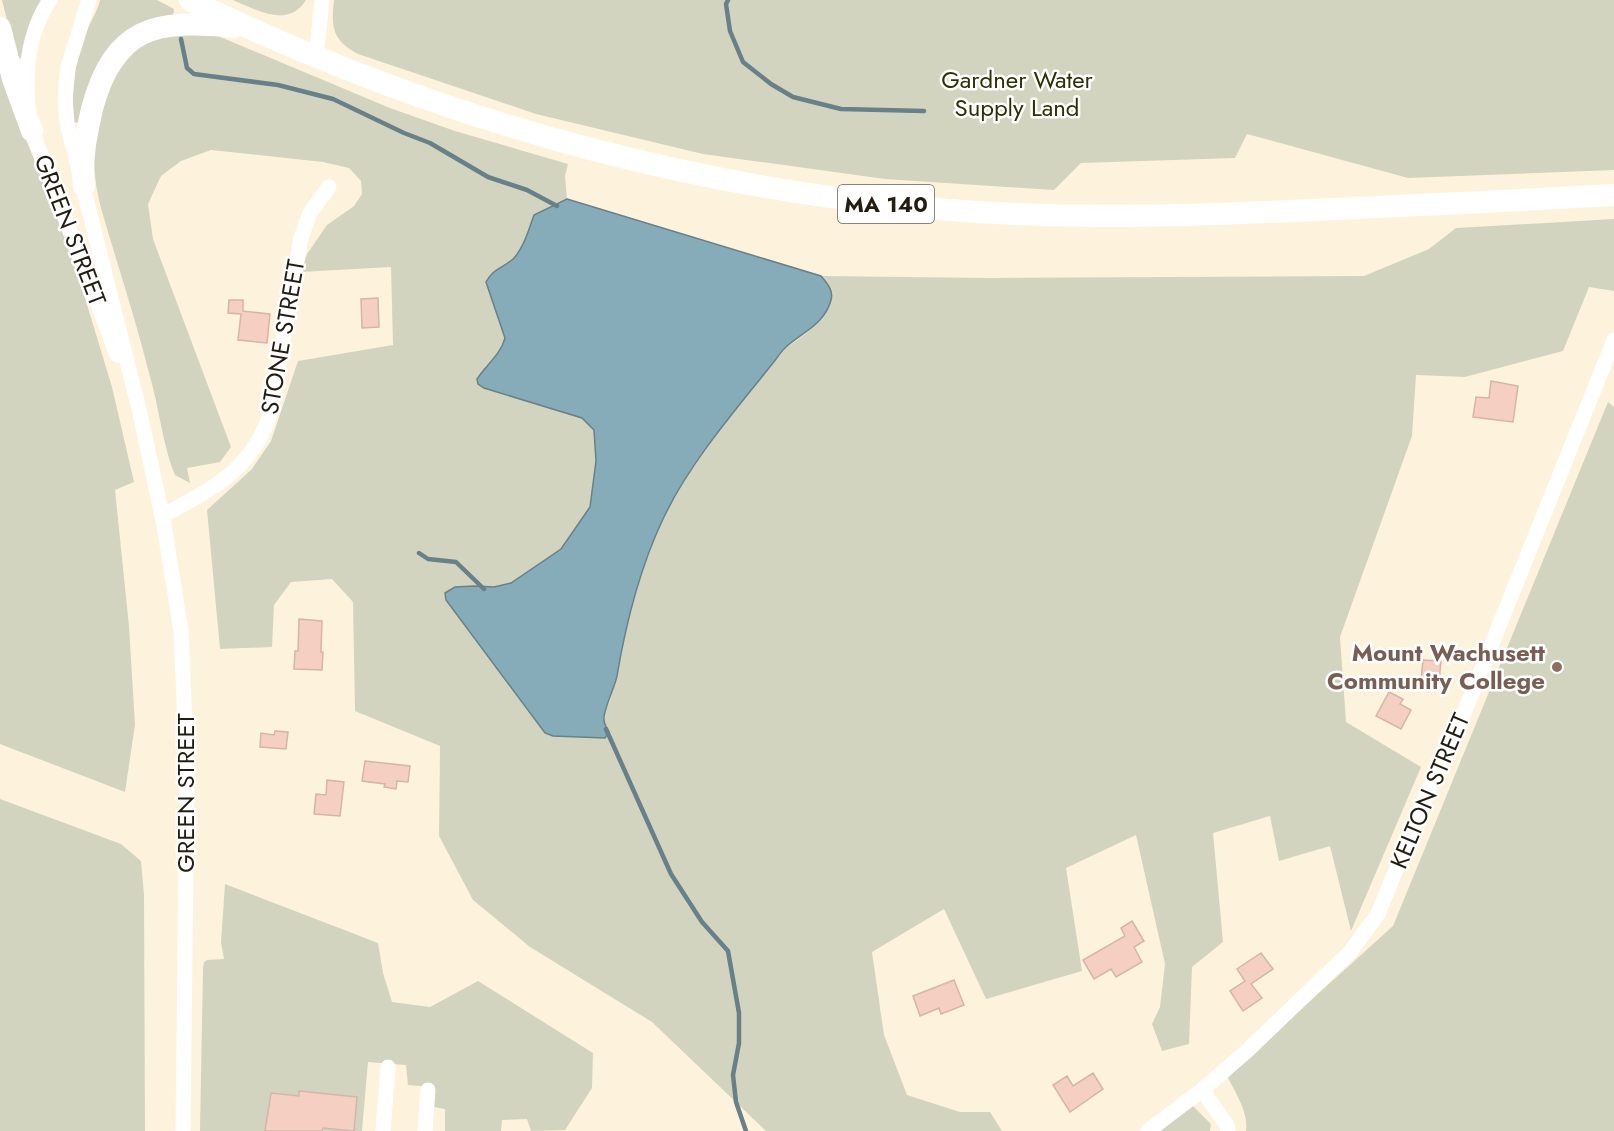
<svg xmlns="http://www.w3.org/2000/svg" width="1614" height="1131" font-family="Jost,sans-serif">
<rect width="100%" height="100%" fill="#fdf3dc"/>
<path fill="#d2d4bf" d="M2,0H41L34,14L22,58H16Z
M100,0H157L174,9L173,16L138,27L80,123L73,122C72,93 74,67 83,39C88,25 97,14 100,0Z
M233,0H306C288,29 257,10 233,0Z
M334,0H1614V170L1408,178L1247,134L1235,158L1081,163L1054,190L885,179L703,154L536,114L358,54C332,40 331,27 334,0Z
M206,31L390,108L455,131L568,164L565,176L567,199L534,215C529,229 523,249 512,259C502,268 492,270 486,282L505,337L498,353L485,367L484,388L582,418L594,430L596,461L590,507L561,549L511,583L494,587L474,586L607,727L604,721V713L610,701L616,679L621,644L633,596L663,518L689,474L720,429L785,349L808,332L826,312L829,285L821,276L991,278L1364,276L1429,249L1456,228L1614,219V291L1589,287L1563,351L1465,377L1416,375L1412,436L1340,637L1346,722L1421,767L1351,931L1330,846L1279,861L1270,816L1213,833L1223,942L1192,967L1189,1044L1162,1051L1152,1024L1160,1007L1165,964L1136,835L1066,868L1082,971L986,999L944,909L872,952L884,1035L907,1095L960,1112H990L1002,1131H766L652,1022L530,947L473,900L439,836L440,746L355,711L353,602L332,579L291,582L274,605L272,647L220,649L207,510L252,469L271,441L298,361L393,345L391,267L301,272L307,254L327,225L354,206L362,194L361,181L349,168L323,162L211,150L181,161L161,176L148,204L153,239L231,447L220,462L187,468L190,483L175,475C163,447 159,407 150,377C136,320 117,264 101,208C97,192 94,175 94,158C95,114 114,57 156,37C168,31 193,32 206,31Z
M0,57L13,108L54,208L85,298L112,387L134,482L115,490L129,626L135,725L125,792L0,744Z
M1608,402L1614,407V1131H1246C1249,1113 1235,1092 1227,1076L1393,926Z
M0,799L121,844L141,861L144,895L145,1131H0Z
M225,884L378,943L383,973L392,1002L430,1007L478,981L593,1053L592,1088L565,1130L531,1131L527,1119L502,1120L501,1131H445V1109L434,1107V1087L408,1085L406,1065L368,1062L362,1131H322L323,1128L354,1131L357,1097L300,1091L299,1096L271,1093L265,1131H200L203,968L204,962L207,960L224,959L221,942Z
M1192,1105L1211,1124L1210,1131H1160Z"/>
<path fill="#86abb9" stroke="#688087" stroke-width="1.5" d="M567,199L821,276C827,283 834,291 831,300C825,324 801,333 785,348C780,353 777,358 773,363C734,412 690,462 663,519C639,570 626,622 617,676C615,687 602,713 604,720C604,724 607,728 609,732L605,738L553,736L545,733L446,600L445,593L455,587L474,586L494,587L511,583L561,549L590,507L596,461L594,430L582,418L484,388L478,384L477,379C486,365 501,354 505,338L486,282C493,268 504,268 514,258C524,247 529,229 534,215Z"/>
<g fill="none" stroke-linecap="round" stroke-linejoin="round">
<path stroke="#688087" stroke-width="4.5" d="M728,0L726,4L730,31L743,62L771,84L793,97L841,109L924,111
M181,39L187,68L194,74L278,85L333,99L404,133L430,143L488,177L527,190L557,206
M419,553L428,559L456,562L484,589
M606,729L671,874L702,922L728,951L739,1013V1043L733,1075L736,1102L746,1131"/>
</g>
<path fill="#f4cfc2" stroke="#d5b5a9" stroke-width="1.5" d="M378,298L379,327L362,328L361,299Z
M229,300H243V311L270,314L267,343L238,340L241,314L228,313Z
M1491,381L1518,386L1513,422L1473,417L1476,397L1489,398Z
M299,619L322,621L321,652H323L322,670L294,669L295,651H298Z
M1423,660L1441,661L1439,682L1421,680Z
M1389,692L1403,699L1400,704L1411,710L1401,729L1376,716Z
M275,731L288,732L286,749L260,747L261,733L274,735Z
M365,761L410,766L408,782L397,781L396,789L384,787L385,784L362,781Z
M327,780L344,782L340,816L314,814L316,794L326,795Z
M1132,921L1144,941L1134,947L1142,962L1116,977L1111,969L1094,979L1083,960L1125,936L1121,928Z
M1261,953L1273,969L1251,984L1262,998L1243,1011L1230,991L1245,981L1237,969Z
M954,980L964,1005L941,1014L939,1008L920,1016L913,996Z
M1093,1073L1103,1089L1070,1112L1053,1085L1067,1076L1073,1086Z
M299,1091L357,1097L354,1131L323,1128L322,1131H265L271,1093L299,1096Z"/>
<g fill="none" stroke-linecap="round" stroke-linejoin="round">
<path stroke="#fff" stroke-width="15" d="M50,0C24,38 23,88 32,131L117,355
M89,0L68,67L65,98L67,123L139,409L164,525L181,631L187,769L183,1131
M316,57L322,0
M162,516C210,490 253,470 270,414L301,238L310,213L329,187
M1202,1090L1227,1125L1228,1131
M383,1131L388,1067
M425,1131L428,1090
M1148,1131L1202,1090L1248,1050L1350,952L1378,914L1431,784L1464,713L1614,340"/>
<path stroke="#fff" stroke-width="22" d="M190,0C446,125 728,201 1014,214C1121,219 1228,214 1336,209C1429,205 1521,200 1614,195
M0,28L13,79L32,131
M84,186C81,159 86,136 92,109C114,26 156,19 234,27"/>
</g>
<circle fill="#8d6e63" stroke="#fff" stroke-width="2" cx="1557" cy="667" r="6"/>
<g text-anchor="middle" stroke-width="5" stroke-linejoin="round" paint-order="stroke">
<rect fill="#fff" stroke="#64615a" stroke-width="1.5" x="838" y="185" width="96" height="38" rx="4.5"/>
<g font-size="22" font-weight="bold" fill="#221d13">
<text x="886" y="212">MA 140</text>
</g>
<g font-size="24" fill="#2e3005" stroke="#fff">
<text x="1017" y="88">Gardner Water<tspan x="1017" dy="28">Supply Land</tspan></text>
</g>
<g font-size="24" fill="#221d13" stroke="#fff">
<text transform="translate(70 230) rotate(69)" y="8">GREEN STREET</text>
<text transform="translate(283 337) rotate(-80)" y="8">STONE STREET</text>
<text transform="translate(1430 791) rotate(-67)" y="8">KELTON STREET</text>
<text transform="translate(186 793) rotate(-90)" y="8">GREEN STREET</text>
</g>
<g font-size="24" font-weight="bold" fill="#785e54" stroke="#fff" text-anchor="end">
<text x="1545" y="661">Mount Wachusett<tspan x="1545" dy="28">Community College</tspan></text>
</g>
</g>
</svg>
